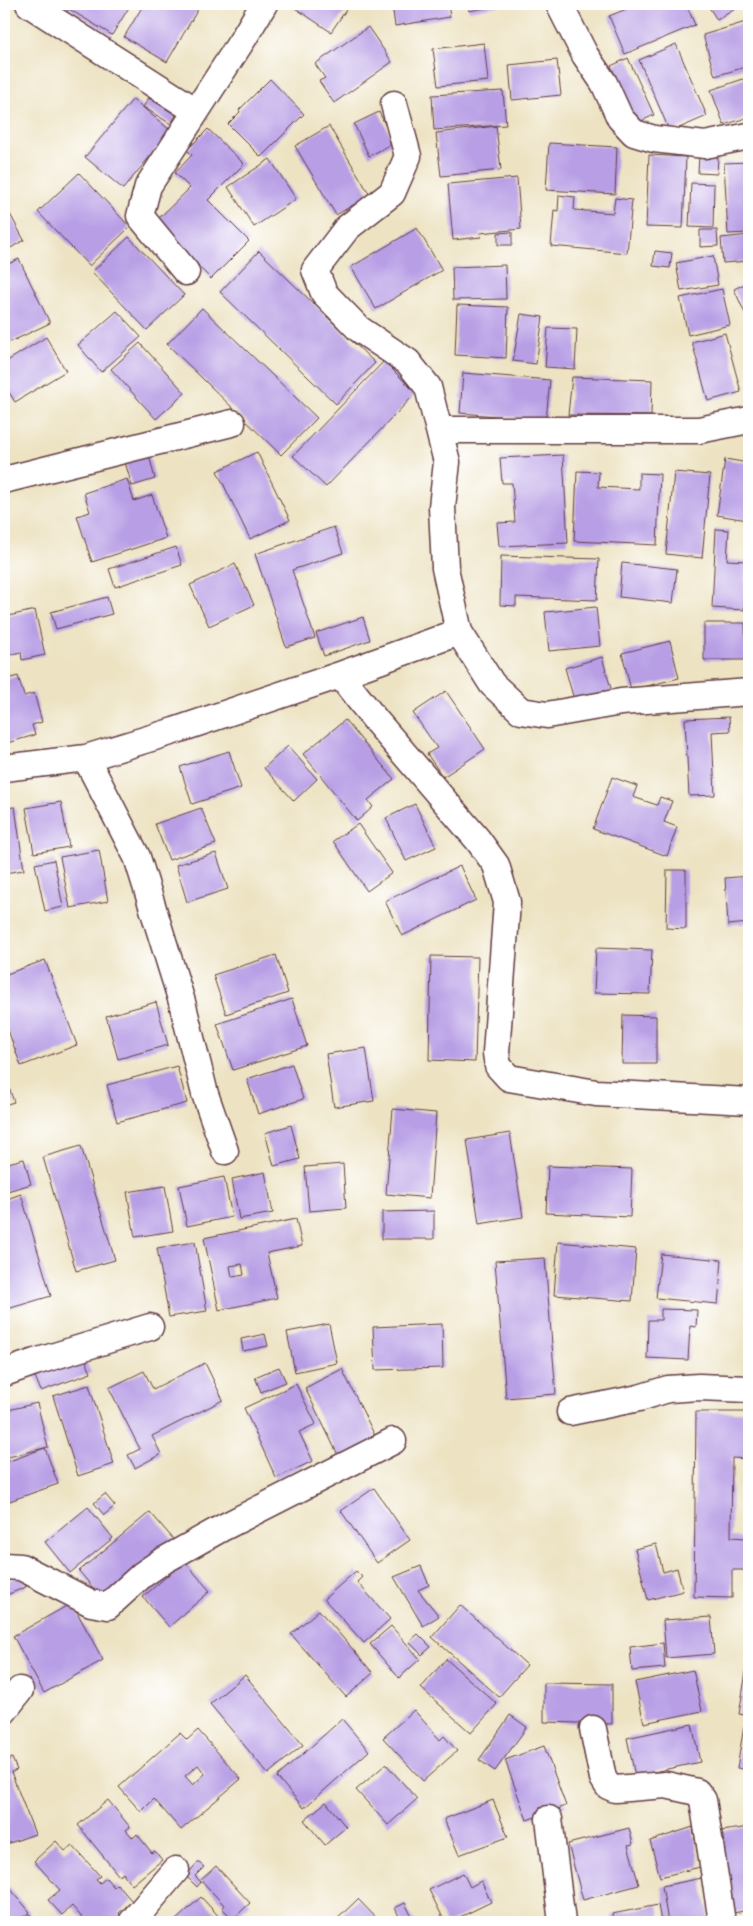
<svg xmlns="http://www.w3.org/2000/svg" width="753" height="1926" font-family="'Indie Flower',sans-serif">
<rect width="100%" height="100%" fill="#fff"/>
<filter id="ink" filterUnits="userSpaceOnUse"><feTurbulence type="fractalNoise" baseFrequency=".02" numOctaves="2"/><feDisplacementMap in="SourceGraphic" scale="10" xChannelSelector="R" yChannelSelector="G"/><feConvolveMatrix kernelMatrix="1 2 1 2 8 2 1 2 1" color-interpolation-filters="sRGB"/></filter>
<filter id="wash" filterUnits="userSpaceOnUse"><feTurbulence type="fractalNoise" baseFrequency=".0096" numOctaves="4" result="noise"/><feDisplacementMap in="SourceGraphic" scale="20" xChannelSelector="R" yChannelSelector="G"/><feGaussianBlur stdDeviation="1.12" result="paint"/><feColorMatrix in="noise" values="0 0 0 0 0 0 0 0 0 0 0 0 0 0 0 0 0 1.4 0 .05"/><feComposite in="paint" operator="in"/></filter>
<g filter="url(#wash)">
<rect width="100%" height="100%" fill="#ede3c3"/>
<g id="blocks">
<path fill="#b79ee5" fill-rule="evenodd" d="M45,4H71L66,14Z
M72,4H131L112,35L69,9Z
M144,4H201L167,62L124,37Z
M298,4H350L331,32L295,8Z
M392,4H448L450,17L395,26Z
M468,4H502V5L469,11Z
M639,4H686L695,25L625,54L609,16Z
M707,4H743L717,20Z
M749,21V66L715,76L703,35Z
M368,27L392,62L334,103L319,81L325,78L315,64Z
M484,43L488,81L438,86L433,49Z
M676,44L707,116L670,132L639,60Z
M628,58L654,115L637,123L611,66Z
M557,60L561,95L512,100L509,65Z
M749,77V117L724,125L711,90Z
M270,79L304,114L261,157L228,124L240,112L239,110Z
M503,91L506,125L434,130L432,95Z
M149,98L176,115L171,124L143,107Z
M133,99L171,131L123,189L85,157Z
M379,112L394,143L369,156L354,124Z
M329,126L370,195L336,215L295,146Z
M496,126L501,170L441,176L436,133Z
M208,129L244,164L208,200L249,241L211,279L155,222L190,188L175,173L192,155L187,150Z
M549,143L617,147L615,194L546,190Z
M649,155L686,157L683,228L646,227Z
M699,155L718,157L717,174L698,173Z
M270,159L296,199L254,227L228,187Z
M749,162V233L728,234L724,163Z
M79,173L130,227L89,266L38,212Z
M517,178L521,229L480,233L481,237L453,240L448,184Z
M691,183L714,184L713,228L689,227Z
M559,195L575,197L574,210L613,213L615,198L632,200L627,253L551,246L554,210L558,211Z
M4,203L24,240L4,252Z
M417,228L442,270L376,309L351,267Z
M700,230H717L718,246L700,247Z
M512,232V245H498V233Z
M749,235V261L723,263L721,238Z
M129,237L184,295L147,330L92,272Z
M259,251L375,363L336,404L220,292Z
M655,251L672,253L670,268L653,266Z
M713,256L718,285L681,291L676,263Z
M19,259L50,323L4,345V266Z
M505,265L506,299L453,300L452,267Z
M749,282V322L734,289Z
M722,289L730,325L688,335L680,298Z
M457,305L508,307L506,358L455,355Z
M202,308L317,418L281,455L167,344Z
M117,311L141,337L101,372L78,345Z
M521,314L543,317L536,364L513,361Z
M548,328L577,329L575,369L545,367Z
M725,333L741,392L708,401L692,342Z
M46,337L66,371L15,402L4,384V363Z
M140,343L185,393L156,419L111,369Z
M384,361L416,393L326,487L293,456Z
M463,373L550,380L546,420L460,413Z
M572,377L652,380L651,416L568,415Z
M257,452L290,520L250,539L217,471Z
M149,455L155,479L132,486L125,462Z
M563,455L568,543L499,546L497,523L515,522L512,483H502L500,458Z
M725,459L749,463V507L747,520L717,515Z
M577,471L599,472L598,487L639,489V473L660,474L657,545L574,541Z
M674,472L710,475L702,558L666,554Z
M127,479L134,501L152,495L166,538L92,562L77,516L90,512L84,493Z
M334,527L343,553L292,570L315,638L286,647L255,554Z
M716,529L729,530L727,560L746,561L744,610L712,608Z
M748,542H749V557H746Z
M176,547L182,565L115,587L109,569Z
M501,556L599,559L597,600L516,597V606L500,605Z
M622,563L677,569L673,603L619,597Z
M235,564L254,605L209,626L190,585Z
M107,597L112,614L56,629L51,612Z
M596,607L600,646L549,651L545,612Z
M35,610L45,655L22,660L21,652L4,656V617Z
M363,617L370,640L324,656L316,633Z
M704,623H745L746,660H704Z
M670,641L679,678L631,690L622,653Z
M602,657L612,692L575,703L565,668Z
M18,676L24,696L34,693L42,722L32,725L35,735L7,743L4,734V680Z
M446,691L485,749L443,777L427,754L437,748L413,713Z
M729,717L730,731L712,732L715,795L689,796L685,719Z
M345,720L394,779L368,800L373,807L357,821L303,754Z
M288,746L317,779L294,801L264,768Z
M229,751L241,788L192,804L180,767Z
M612,777L637,786L633,797L657,805L660,797L672,801L664,822L677,827L667,856L593,829Z
M61,802L69,847L34,853L26,808Z
M415,804L436,847L406,861L386,818Z
M15,807L24,870L4,873V808Z
M201,808L216,844L169,860L155,824Z
M358,824L392,873L367,891L333,841Z
M99,850L108,901L70,908L60,857Z
M216,853L228,889L187,902L176,865Z
M54,860L63,907L45,911L35,864Z
M460,866L476,900L402,936L385,901Z
M667,870H686V929L666,928Z
M749,876V923L728,925L725,878Z
M596,948L652,950L650,994L594,993Z
M276,955L288,993L226,1014L213,975Z
M431,956L478,957L475,1062L429,1060Z
M45,960L77,1045L21,1066L4,1019V975Z
M292,999L307,1046L233,1070L217,1024Z
M156,1002L168,1045L118,1059L106,1016Z
M623,1015L656,1016V1064H622Z
M366,1048L374,1101L334,1107L326,1054Z
M292,1064L303,1099L258,1114L247,1079Z
M177,1066L187,1103L117,1122L107,1085Z
M8,1085L14,1102L4,1105V1086Z
M393,1109L436,1113L430,1198L386,1194Z
M291,1125L300,1159L274,1166L265,1133Z
M510,1133L523,1217L479,1224L467,1140Z
M81,1146L115,1260L76,1271L43,1157Z
M24,1159L31,1184L4,1192V1164Z
M343,1164L346,1208L309,1211L305,1167Z
M548,1166L632,1169L630,1217L546,1213Z
M265,1172L273,1213L239,1219L232,1179Z
M224,1177L232,1217L187,1226L179,1186Z
M165,1186L173,1231L135,1237L127,1192Z
M21,1194L51,1296L4,1310V1200Z
M434,1211V1239H382V1212Z
M296,1219L302,1246L267,1253L277,1298L219,1310L204,1238ZM242,1264L244,1275L232,1277L230,1266Z
M195,1242L207,1311L169,1317L157,1248Z
M558,1242L636,1249L632,1301L554,1295Z
M661,1254L722,1260L718,1304L656,1298Z
M545,1258L556,1394L506,1398L495,1261Z
M661,1309L697,1310L696,1327L690,1326L688,1360L647,1358L648,1320H661Z
M329,1324L337,1363L295,1372L287,1332Z
M442,1324L443,1368L375,1370L373,1327Z
M265,1334L268,1346L243,1351L241,1339Z
M84,1356L91,1373L41,1391L34,1374Z
M205,1363L223,1400L152,1436L161,1454L135,1468L128,1455L140,1449L109,1388L144,1371L153,1389Z
M279,1367L286,1382L261,1392L255,1377Z
M342,1369L379,1444L342,1463L305,1388Z
M296,1384L316,1424L299,1432L313,1461L276,1478L244,1408Z
M89,1385L114,1464L78,1476L53,1396Z
M37,1403L48,1447L4,1458V1411Z
M696,1412H749V1459L732,1458L731,1537L746,1538L745,1570H732V1598L694,1597Z
M45,1448L58,1484L4,1503V1463Z
M374,1488L410,1540L377,1563L341,1511Z
M105,1494L115,1506L104,1515L94,1503Z
M88,1507L113,1538L70,1573L45,1542Z
M150,1512L174,1540L103,1600L79,1571Z
M656,1544L663,1572L677,1568L683,1591L648,1600L635,1549Z
M184,1561L210,1591L169,1627L143,1597Z
M421,1566L429,1585L418,1590L439,1616L423,1626L394,1577Z
M356,1571L362,1577L357,1582L390,1619L364,1643L324,1599Z
M22,1575L26,1587L4,1596V1582Z
M72,1603L103,1660L44,1693L13,1636Z
M460,1605L527,1665L499,1697L432,1637Z
M319,1610L373,1673L346,1697L291,1634Z
M711,1617L714,1654L666,1658L663,1620Z
M4,1620H6L8,1639H4Z
M391,1626L420,1659L399,1678L370,1644Z
M418,1634L431,1647L422,1655L409,1642Z
M663,1643L665,1668L632,1671L630,1647Z
M446,1659L497,1704L471,1733L421,1688Z
M693,1670L702,1711L644,1723L635,1682Z
M746,1672L749,1673V1716L739,1714Z
M245,1675L303,1745L268,1774L210,1704Z
M544,1683L612,1684V1724L544,1722Z
M414,1710L440,1740L444,1736L457,1751L423,1781L383,1738Z
M510,1715L527,1727L495,1771L479,1760Z
M342,1719L369,1751L304,1808L277,1777Z
M692,1724L700,1762L635,1776L627,1738Z
M744,1726L749,1727V1770L737,1768Z
M198,1730L241,1779L181,1830L154,1799L141,1812L119,1787L180,1733L187,1740ZM198,1765L205,1774L193,1785L185,1776Z
M544,1746L566,1806L527,1820L505,1760Z
M12,1758L17,1770L11,1772L35,1834L4,1845V1762Z
M386,1764L417,1799L388,1825L356,1790Z
M108,1800L130,1827L126,1830L133,1838L137,1834L152,1853L155,1851L162,1860L132,1885L123,1873L119,1876L78,1825Z
M493,1800L508,1837L459,1855L444,1819Z
M326,1802L346,1827L325,1845L304,1820Z
M693,1827L700,1867L660,1877L650,1841Z
M749,1827V1910L728,1914L715,1832Z
M629,1828L633,1844L628,1845L639,1885L583,1900L568,1844Z
M56,1841L65,1851L72,1845L100,1876L96,1879L100,1883L106,1878L114,1887L117,1884L132,1901L119,1913L121,1916L114,1922H86L72,1906L62,1915L48,1900L60,1890L34,1861Z
M198,1862L204,1867L195,1876L201,1882L197,1887L186,1876Z
M216,1866L250,1903L233,1919L222,1908L224,1905L201,1880Z
M463,1873L470,1887L481,1881L491,1902L450,1922H445L429,1890Z
M702,1878L709,1922H668L662,1886Z
M8,1886L30,1912L17,1922H9L4,1916V1890Z
M201,1897L224,1922H174Z
M358,1899L380,1922H334Z
M405,1903L414,1921L413,1922H402L395,1908Z
M658,1905L661,1922H613L612,1914Z
M30,1914L37,1922H20Z"/>
</g>
</g>
<g filter="url(#ink)">
<use href="#blocks" fill-opacity="0" stroke="#623c42" stroke-width="1"/>
<g fill="none" stroke-linecap="round" stroke-linejoin="round">
<defs>
<path id="minor" d="M29,4L196,111
M559,4L585,55L604,83L620,118L634,133L654,139L705,145L749,136
M394,104L408,156L392,193L347,228L315,270L324,293L359,329L408,362L428,387L447,462L442,507L445,568L459,632L492,684L521,711L547,715L621,702L749,692
M186,272L140,216L148,186L243,39L264,4
M439,430H699L749,420
M4,480L232,423
M340,675L377,722L478,840L496,865L507,902L496,1053L498,1066L509,1078L596,1093L749,1101
M86,758L137,857L182,1002L205,1094L225,1151
M4,768L86,758L174,731L340,675L459,632
M4,1373L35,1362L150,1327
M570,1412L639,1398L668,1389L699,1387L749,1389
M4,1566L21,1567L91,1603L108,1606L142,1575L161,1562L222,1528L393,1441
M4,1711L20,1690
M593,1729L603,1778L608,1786L615,1789L666,1785L697,1792L703,1800L722,1922
M549,1819L562,1922
M132,1922L176,1870"/>
</defs>
<use href="#minor" stroke="#623c42" stroke-width="29"/>
<use href="#minor" stroke="#fff" stroke-width="26"/>
</g>
</g>
<rect width="753" height="1926" fill="none" stroke="#fff" stroke-width="20"/>
</svg>
